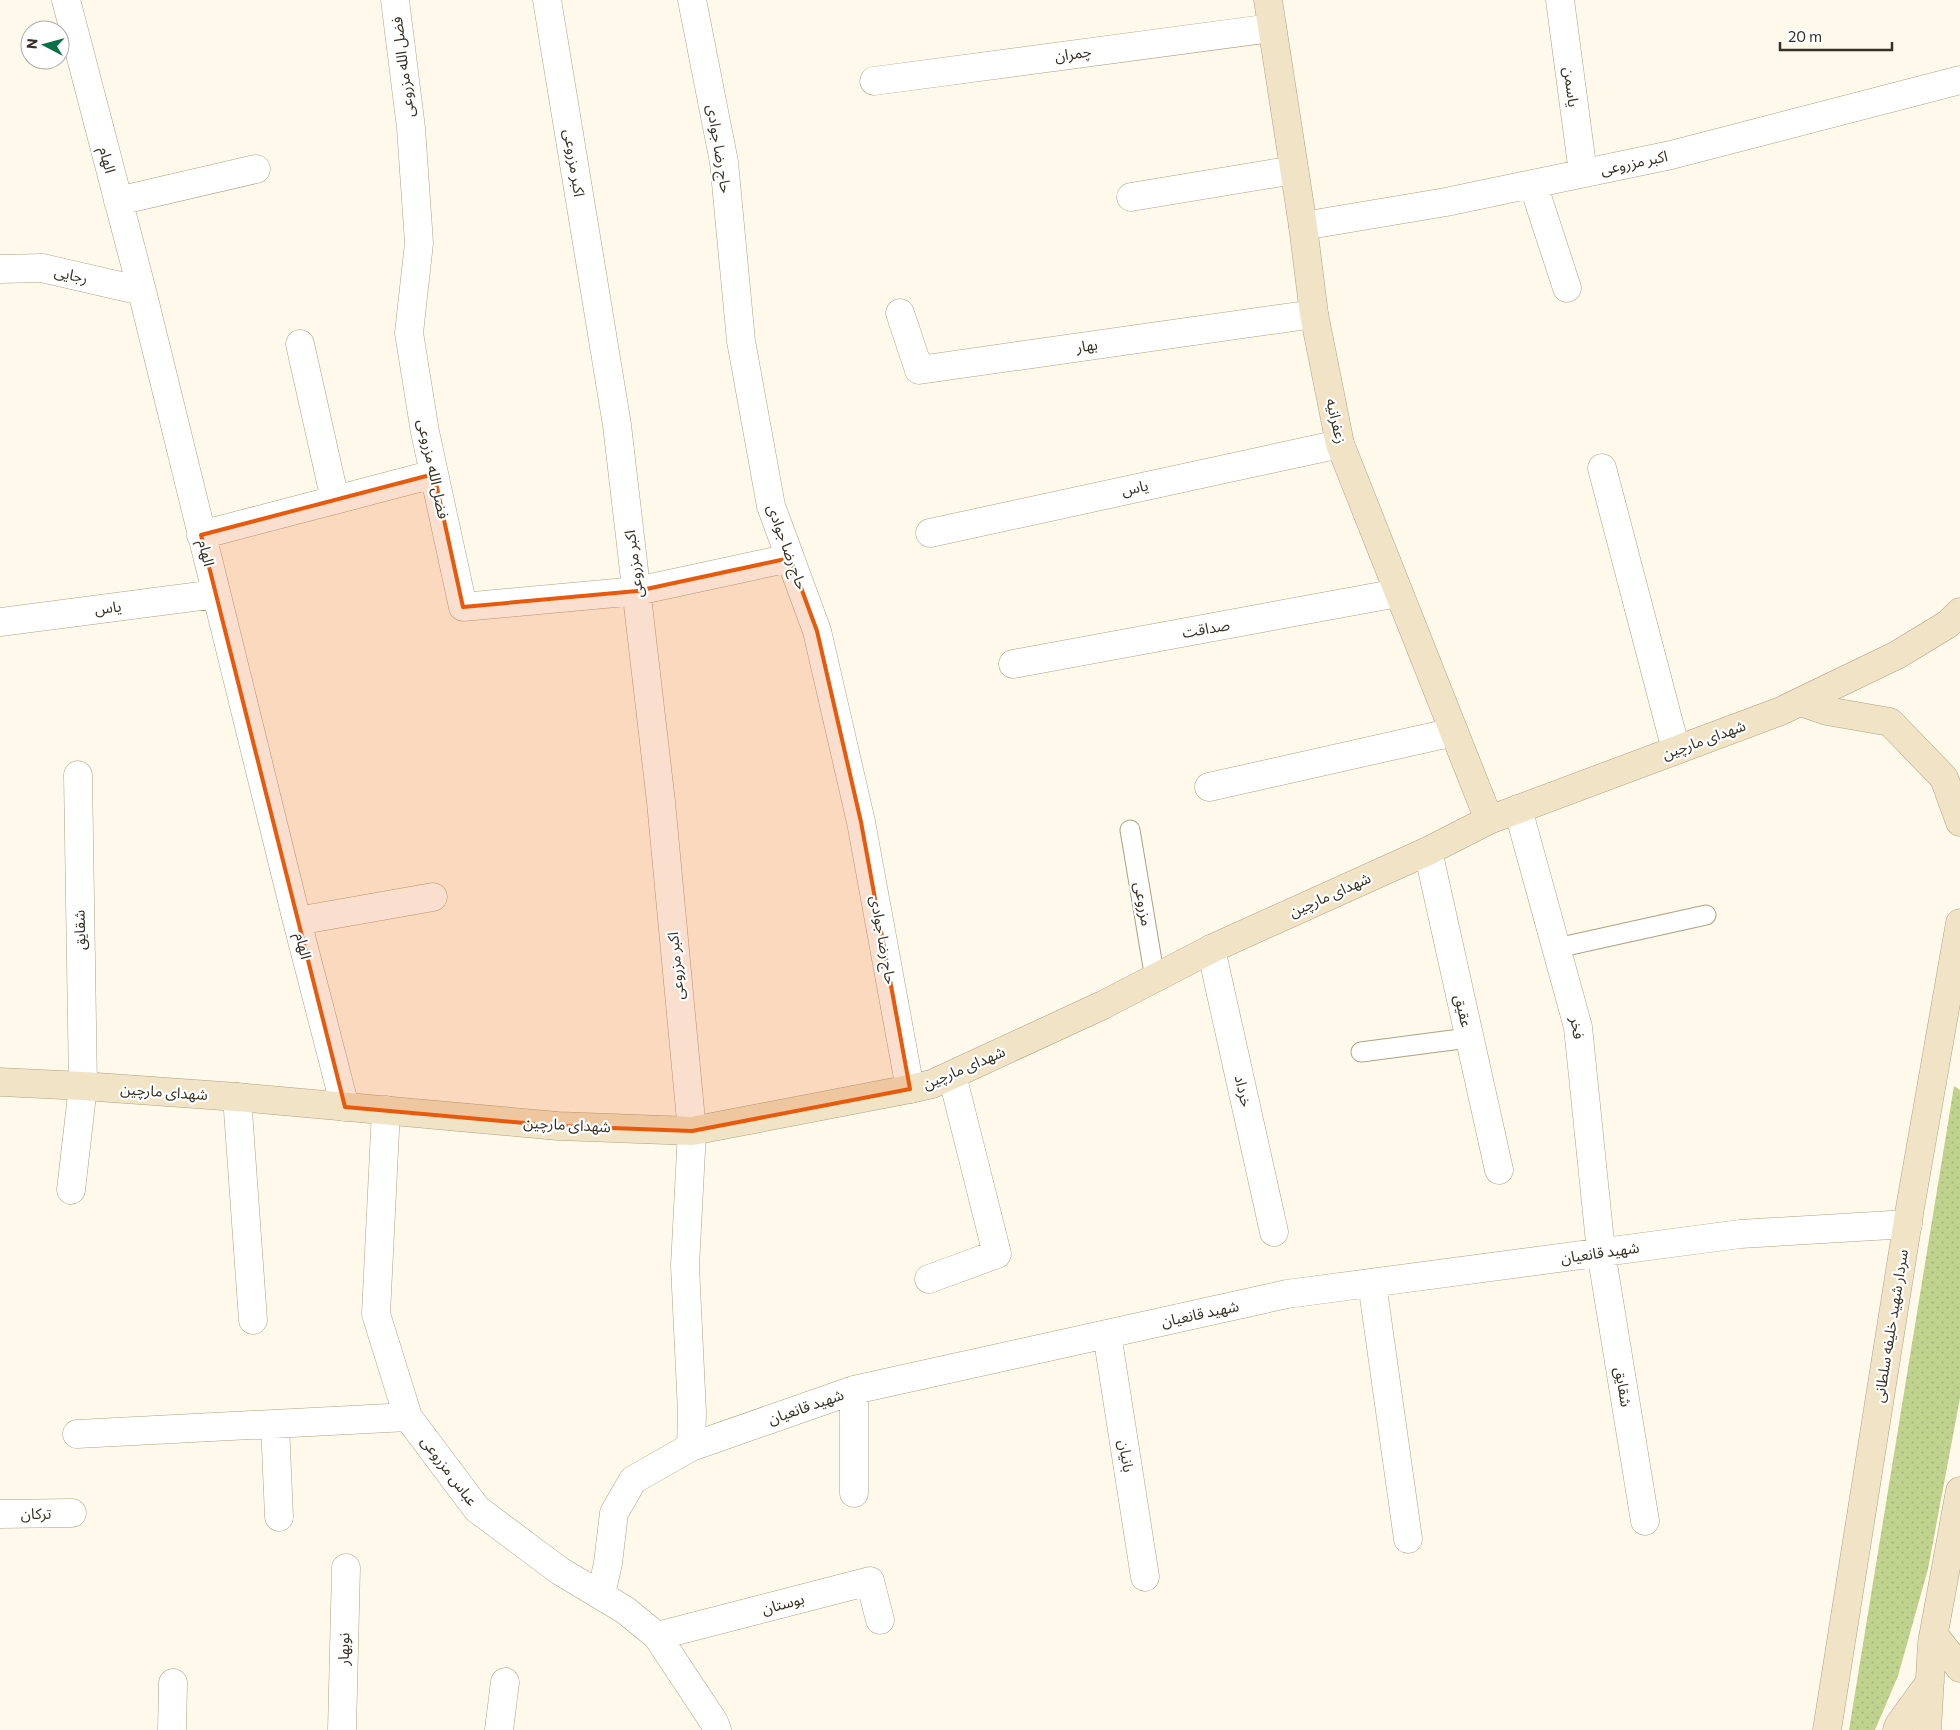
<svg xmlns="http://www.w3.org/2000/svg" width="1960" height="1730" font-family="Commissioner,'Noto Sans Arabic',sans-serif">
<defs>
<pattern id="grass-dots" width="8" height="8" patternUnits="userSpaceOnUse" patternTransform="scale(1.25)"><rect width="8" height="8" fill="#bfd38e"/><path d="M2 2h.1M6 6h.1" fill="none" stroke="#a5b57a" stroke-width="1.8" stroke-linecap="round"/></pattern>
</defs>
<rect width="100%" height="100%" fill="#fff9ec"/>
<path fill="url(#grass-dots)" d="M1954,1086L1960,1090V1398L1928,1569L1898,1676L1875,1730H1849Z"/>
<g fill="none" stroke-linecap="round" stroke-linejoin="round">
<defs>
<path id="lane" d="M1130,830L1155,979
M1557,948L1706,915
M1361,1052L1468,1038"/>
<path id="street" d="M66,0L142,291L297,921L345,1107
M395,0L411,128L419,243L409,333L425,432L463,607L637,591L790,558
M547,0L617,425L661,802L692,1131L685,1266L692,1412L691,1447
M692,0L724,162L741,341L771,506L817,631L861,822L910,1089
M1560,0L1583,173
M874,81L1272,28
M1533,184L1567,288
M1131,197L1294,170
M118,201L256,169
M1303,226L1446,202L1671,155L1960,80
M0,269L42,268L142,291
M900,313L919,370L1314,314
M300,344L335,500
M1602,468L1676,750
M930,533L1340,444
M201,535L434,474
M0,622L216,594
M1013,664L1398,593
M1209,787L1454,732
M1518,809L1578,1027L1601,1252L1645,1521
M1428,851L1499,1170
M297,921L433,897
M1211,949L1274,1232
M237,1097L253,1320
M386,1110L376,1314L408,1417L477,1509L560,1571L625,1610L657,1636L714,1722L717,1730
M71,1190L83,1086L78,775
M929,1279L997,1254L952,1075
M1372,1283L1408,1539
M1107,1334L1145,1577
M275,1424L279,1517
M77,1434L408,1417
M854,1493V1390
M0,1514L72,1513
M601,1595L608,1563L614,1513L633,1480L691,1447L854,1390L1287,1294L1740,1234L1908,1224
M657,1636L870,1581L880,1620
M172,1730L173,1683
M342,1730L346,1568
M499,1730L505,1682"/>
<path id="secondary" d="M1268,0L1303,226L1314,314L1340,444L1489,820
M1801,702L1827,711L1890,722L1944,778L1960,822
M0,1082L83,1086L237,1097L558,1126L692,1131L910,1089L932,1084L1103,1005L1211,949L1428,851L1489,820L1781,711L1897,655L1948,624L1960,612
M1934,1635L1960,1668
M1827,1730L1910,1208L1960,923
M1897,1730L1899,1725L1930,1682
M1927,1730L1932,1643L1960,1491"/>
</defs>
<use href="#lane" stroke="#afa182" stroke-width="21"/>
<use href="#street" stroke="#afa182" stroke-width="29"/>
<use href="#secondary" stroke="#afa182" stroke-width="29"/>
<use href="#lane" stroke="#fff" stroke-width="19"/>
<use href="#street" stroke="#fff" stroke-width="28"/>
<use href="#secondary" stroke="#f1e3c6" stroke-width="28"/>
</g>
<path fill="#e8590c" fill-opacity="0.2" stroke="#e8590c" stroke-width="4" stroke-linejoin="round" d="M434,474L463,607L637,591L790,558L817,631L861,822L910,1089L692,1131L558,1126L345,1107L201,535Z"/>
<g text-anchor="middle" stroke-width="4.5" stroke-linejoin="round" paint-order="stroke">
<g font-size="15" fill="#353023" stroke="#fff">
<text transform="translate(1073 54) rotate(-8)" y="5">چمران</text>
<text transform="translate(403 67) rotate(-97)" y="5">فضل الله مزروعی</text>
<text transform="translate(1571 87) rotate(83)" y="5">یاسمن</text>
<text transform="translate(719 149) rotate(81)" y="5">حاج رضا جوادی</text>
<text transform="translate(107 160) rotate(75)" y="5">الهام</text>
<text transform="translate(574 163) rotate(81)" y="5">اکبر مزروعی</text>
<text transform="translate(1634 163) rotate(-12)" y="5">اکبر مزروعی</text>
<text transform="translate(71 275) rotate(13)" y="5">رجایی</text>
<text transform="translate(1087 346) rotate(-8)" y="5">بهار</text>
<text transform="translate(1336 421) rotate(77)" y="5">زعفرانیه</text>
<text transform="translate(433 469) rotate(78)" y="5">فضل الله مزروعی</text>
<text transform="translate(1135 488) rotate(-12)" y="5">یاس</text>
<text transform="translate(787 547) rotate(70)" y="5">حاج رضا جوادی</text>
<text transform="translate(206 553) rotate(76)" y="5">الهام</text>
<text transform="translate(634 564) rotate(-97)" y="5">اکبر مزروعی</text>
<text transform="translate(108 608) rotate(-7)" y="5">یاس</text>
<text transform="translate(1206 629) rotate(-10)" y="5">صداقت</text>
<text transform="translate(1704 740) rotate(-20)" y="5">شهدای مارچین</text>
<text transform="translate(1330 895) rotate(-24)" y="5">شهدای مارچین</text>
<text transform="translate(1143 904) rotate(80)" y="5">مزروعی</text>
<text transform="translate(80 930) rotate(-91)" y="5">شقایق</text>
<text transform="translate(883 940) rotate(80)" y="5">حاج رضا جوادی</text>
<text transform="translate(303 946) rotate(76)" y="5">الهام</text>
<text transform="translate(676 966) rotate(-95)" y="5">اکبر مزروعی</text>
<text transform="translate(1463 1011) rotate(78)" y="5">عقیق</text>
<text transform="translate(1577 1028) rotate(80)" y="5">فخر</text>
<text transform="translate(964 1068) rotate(-23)" y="5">شهدای مارچین</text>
<text transform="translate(1243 1091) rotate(77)" y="5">خرداد</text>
<text transform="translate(164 1092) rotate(4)" y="5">شهدای مارچین</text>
<text transform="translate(567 1125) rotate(3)" y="5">شهدای مارچین</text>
<text transform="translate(1600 1253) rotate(-8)" y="5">شهید قانعیان</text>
<text transform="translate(1200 1314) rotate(-12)" y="5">شهید قانعیان</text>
<text transform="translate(1891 1326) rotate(-81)" y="5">سردار شهید خلیفه سلطانی</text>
<text transform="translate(1623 1387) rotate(81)" y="5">شقایق</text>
<text transform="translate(806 1407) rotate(-19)" y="5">شهید قانعیان</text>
<text transform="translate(1126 1456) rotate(81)" y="5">بانیان</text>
<text transform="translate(449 1471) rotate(53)" y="5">عباس مزروعی</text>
<text transform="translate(36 1514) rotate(-1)" y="5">ترکان</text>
<text transform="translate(783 1604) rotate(-15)" y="5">بوستان</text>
<text transform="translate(344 1649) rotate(-89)" y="5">نوبهار</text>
</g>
</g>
<g transform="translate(45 45) rotate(276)"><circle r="24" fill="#ffffff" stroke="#aeaca7"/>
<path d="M0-4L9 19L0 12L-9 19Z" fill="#0a7048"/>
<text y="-8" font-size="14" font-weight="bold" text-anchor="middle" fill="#353023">N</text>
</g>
<path d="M1780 42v8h112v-8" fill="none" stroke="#353023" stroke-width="2.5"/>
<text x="1788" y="42" font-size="15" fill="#353023" stroke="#ffffff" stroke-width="4" paint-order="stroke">20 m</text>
</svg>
